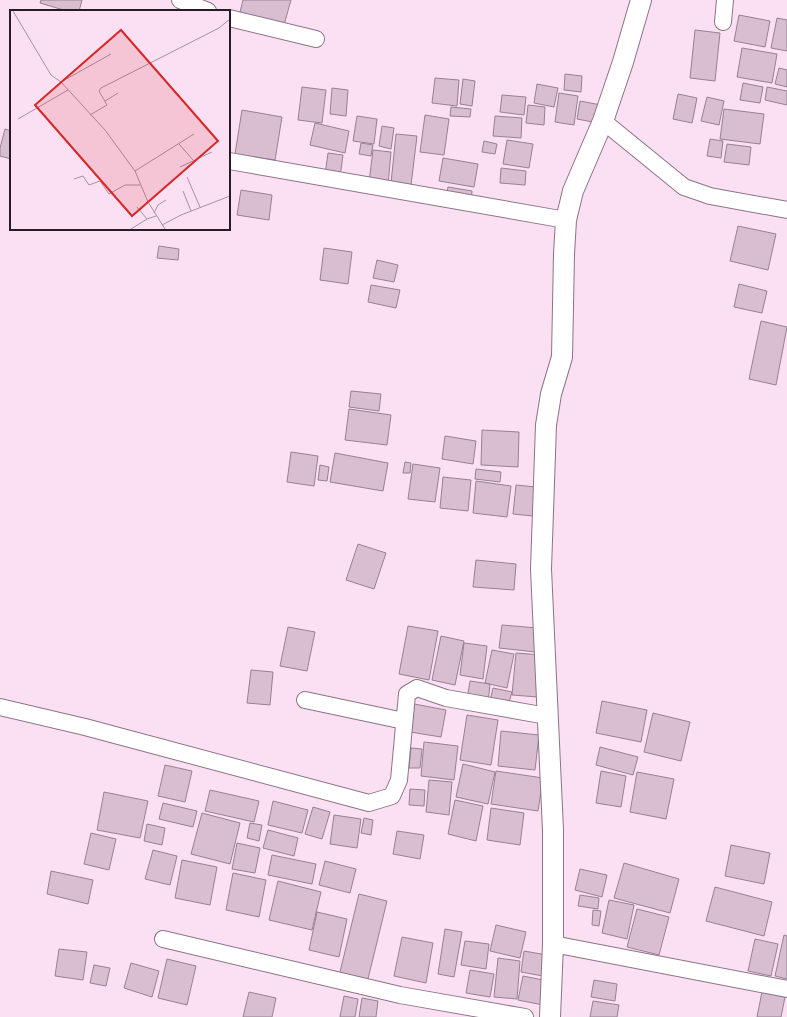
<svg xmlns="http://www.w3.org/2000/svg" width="787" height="1017" font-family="Roboto,sans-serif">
<rect width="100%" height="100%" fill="#fbe0f4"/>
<path fill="#d9bed2" stroke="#988092" d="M41,0H82L79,11H67L40,3Z
M243,0H291L284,25L240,12Z
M739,15L770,21L765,47L734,41Z
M777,18L787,20V51L771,48Z
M695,30L720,33L715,81L690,78Z
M742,48L777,54L772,83L737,77Z
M779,68L787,70V87L775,84Z
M565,74L582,76L581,92L564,90Z
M435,78L459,80L457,106L432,103Z
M463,79L475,81L472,106L460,104Z
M743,83L763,87L760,103L740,100Z
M537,84L558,88L554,107L534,103Z
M302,87L326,90L322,123L298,120Z
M767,87L787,91V105L765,100Z
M332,88L348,90L346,116L330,114Z
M559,93L578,96L574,125L555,122Z
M678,94L697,98L692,123L673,119Z
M502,95L526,97L524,115L500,112Z
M707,97L724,101L719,125L701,121Z
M580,101L601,105L598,123L577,119Z
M528,105L545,107L544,125L526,123Z
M451,107L471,109L470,117L450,116Z
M724,109L764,114L760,144L720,139Z
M242,110L282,117L275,160L235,154Z
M425,115L449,119L444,155L420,152Z
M357,116L377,119L374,144L353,141Z
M495,116L522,118L521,138L493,136Z
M315,123L349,131L345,153L310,145Z
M382,126L394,128L391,149L379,146Z
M5,129L11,131V159L0,156V148Z
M396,134L417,136L411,185L391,183Z
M710,139L723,141L721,158L707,156Z
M507,140L533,144L529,168L503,164Z
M484,141L497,144L495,154L482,152Z
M361,143L373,145L371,156L359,154Z
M727,144L751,147L749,165L724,162Z
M373,150L391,152L388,185L369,182Z
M328,153L343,155L340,177L325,175Z
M443,158L478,164L474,187L439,181Z
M501,168L526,171L525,185L500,183Z
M448,187L472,191L471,202L446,198Z
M241,190L272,195L269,220L237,215Z
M738,226L776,234L768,270L730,261Z
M159,246L179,249L178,260L157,258Z
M324,248L352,252L348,284L320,280Z
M377,260L398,265L394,282L373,278Z
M739,284L767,291L762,313L734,307Z
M371,285L400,290L396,308L368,302Z
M761,321L787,327L776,385L749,379Z
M351,391L381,394L379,411L349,407Z
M349,409L391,415L387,445L345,440Z
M482,430L519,432L518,467L481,465Z
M445,436L476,441L473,464L442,459Z
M291,452L318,456L314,486L287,482Z
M335,453L388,463L383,491L330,482Z
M405,462L411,463L410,473H403Z
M413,464L440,468L435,502L408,499Z
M320,465L329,467L327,481L318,480Z
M476,469L501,472L500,482L475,479Z
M443,477L471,480L468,511L440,508Z
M476,481L511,486L507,517L473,513Z
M516,485L536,487L533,516L513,514Z
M358,544L386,553L374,589L346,580Z
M476,560L516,564L514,590L473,587Z
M502,625L538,628L536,652L499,648Z
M408,626L438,631L429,680L399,674Z
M288,627L315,632L307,671L280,666Z
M441,636L464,641L455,685L432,680Z
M464,643L487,646L483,679L460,675Z
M492,650L514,654L507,688L485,683Z
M516,653L541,655L538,697L512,695Z
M251,670L273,672L270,705L247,703Z
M470,681L490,684L488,703L467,699Z
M493,688L512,692L508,706L490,701Z
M602,701L647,710L641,742L596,733Z
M409,703L446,710L441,737L404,731Z
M653,713L690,722L681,761L644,752Z
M467,715L498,720L491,765L460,760Z
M501,731L539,735L535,770L498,766Z
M424,742L458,746L454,780L421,776Z
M600,747L638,757L633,775L596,765Z
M411,748L422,749L420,768H409Z
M463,764L495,772L488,804L456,797Z
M165,765L192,771L185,802L158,796Z
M496,771L543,778L538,811L491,804Z
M601,771L626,776L621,807L596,803Z
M637,772L674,779L666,819L630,812Z
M429,780L452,782L449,815L426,812Z
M410,789L425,790L424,806L409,805Z
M210,790L259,801L254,822L205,811Z
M104,792L148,801L140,838L97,830Z
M455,800L483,806L476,841L448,834Z
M273,801L308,810L302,833L268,825Z
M163,803L197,811L193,827L159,819Z
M313,807L330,812L322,839L305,834Z
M491,808L524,813L520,845L487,840Z
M202,813L240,823L230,864L191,854Z
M334,815L361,819L357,848L330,844Z
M364,818L373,820L371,835L361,833Z
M250,823L262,825L259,841L247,838Z
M147,824L165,828L162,845L144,841Z
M268,830L298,838L294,856L263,848Z
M397,831L424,835L420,859L393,854Z
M91,833L116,839L109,870L84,864Z
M237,843L260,848L255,873L232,869Z
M731,845L770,853L764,884L725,876Z
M153,850L177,856L170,885L145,879Z
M272,855L316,864L312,884L268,875Z
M182,860L217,867L210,905L175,898Z
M325,861L356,869L350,893L319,885Z
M624,863L679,879L670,913L614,898Z
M580,869L607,875L602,897L575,890Z
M51,871L93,880L88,904L47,894Z
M233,873L266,880L259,917L226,910Z
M278,881L321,892L312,930L269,920Z
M715,887L772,902L764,936L706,921Z
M359,894L387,901L367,983L339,976Z
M580,895L599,898L598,909L578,906Z
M609,900L634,905L627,939L602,933Z
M637,909L669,917L659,955L627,947Z
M593,910L601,911L599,926L592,925Z
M317,912L347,919L339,957L309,950Z
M496,925L526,932L520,958L490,951Z
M445,929L462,932L454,977L438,974Z
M784,935L787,936V979L775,976Z
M402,937L433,943L426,983L394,976Z
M755,939L778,944L771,976L748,971Z
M465,941L489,944L486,969L461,965Z
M59,949L87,952L83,980L55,976Z
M524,951L547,955L543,976L521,972Z
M498,958L520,961L517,999L494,997Z
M167,959L196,966L187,1005L158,998Z
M131,963L159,971L152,997L124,988Z
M94,965L110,968L106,986L90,983Z
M470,970L494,974L490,997L466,993Z
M523,976L548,981L543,1005L518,1000Z
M594,980L617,984L615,1001L591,997Z
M249,992L276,998L272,1017H243Z
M762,992L785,997L781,1017H757Z
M344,996L358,999L355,1017H340Z
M362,998L378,1001L376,1017H359Z
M593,1001L619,1005L617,1017H590Z"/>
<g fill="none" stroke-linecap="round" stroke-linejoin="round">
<defs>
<path id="minor" d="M180,0L208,11
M229,18L316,39
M723,22L725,0
M603,121L684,187L710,196L787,210
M229,161L566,220
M305,700L404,721
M0,707L85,727L369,803L392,796L399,780L407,694L417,688L446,698L547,716
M163,939L400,995L525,1017
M553,944L787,989"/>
<path id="tertiary" d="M550,1017L553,944V830L541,569L546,425L551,394L562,357L564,254L566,220L573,191L603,121L623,62L641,0"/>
</defs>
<use href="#minor" stroke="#8c7486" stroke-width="18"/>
<use href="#tertiary" stroke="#8c7486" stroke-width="22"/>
<use href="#minor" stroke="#fff" stroke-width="16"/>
<use href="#tertiary" stroke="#fff" stroke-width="20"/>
</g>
<g transform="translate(10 10)">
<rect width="220" height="220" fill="#fbe0f4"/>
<path fill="none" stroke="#a692a1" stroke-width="1" d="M3,1L41,65L51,72L95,120L125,161L138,192L155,219M51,72L101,44M95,91L108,83M80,105L97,95L89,81L91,78L209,18L220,9M8,109L58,80M169,134L183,150M170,157L202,142M125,161L184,124M177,167L190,197M64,169L73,166L79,175L90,171L99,184L115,175H130M173,181L181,201M127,197L137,209L146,206M144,203L148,195L156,190M152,215L171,205L220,186M121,219L137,209"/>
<path fill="#d62828" fill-opacity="0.15" stroke="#d62828" stroke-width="2" d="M111,20L208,131L122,206L25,95Z"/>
<rect width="220" height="220" fill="none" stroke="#261d24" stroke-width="2"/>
</g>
</svg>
